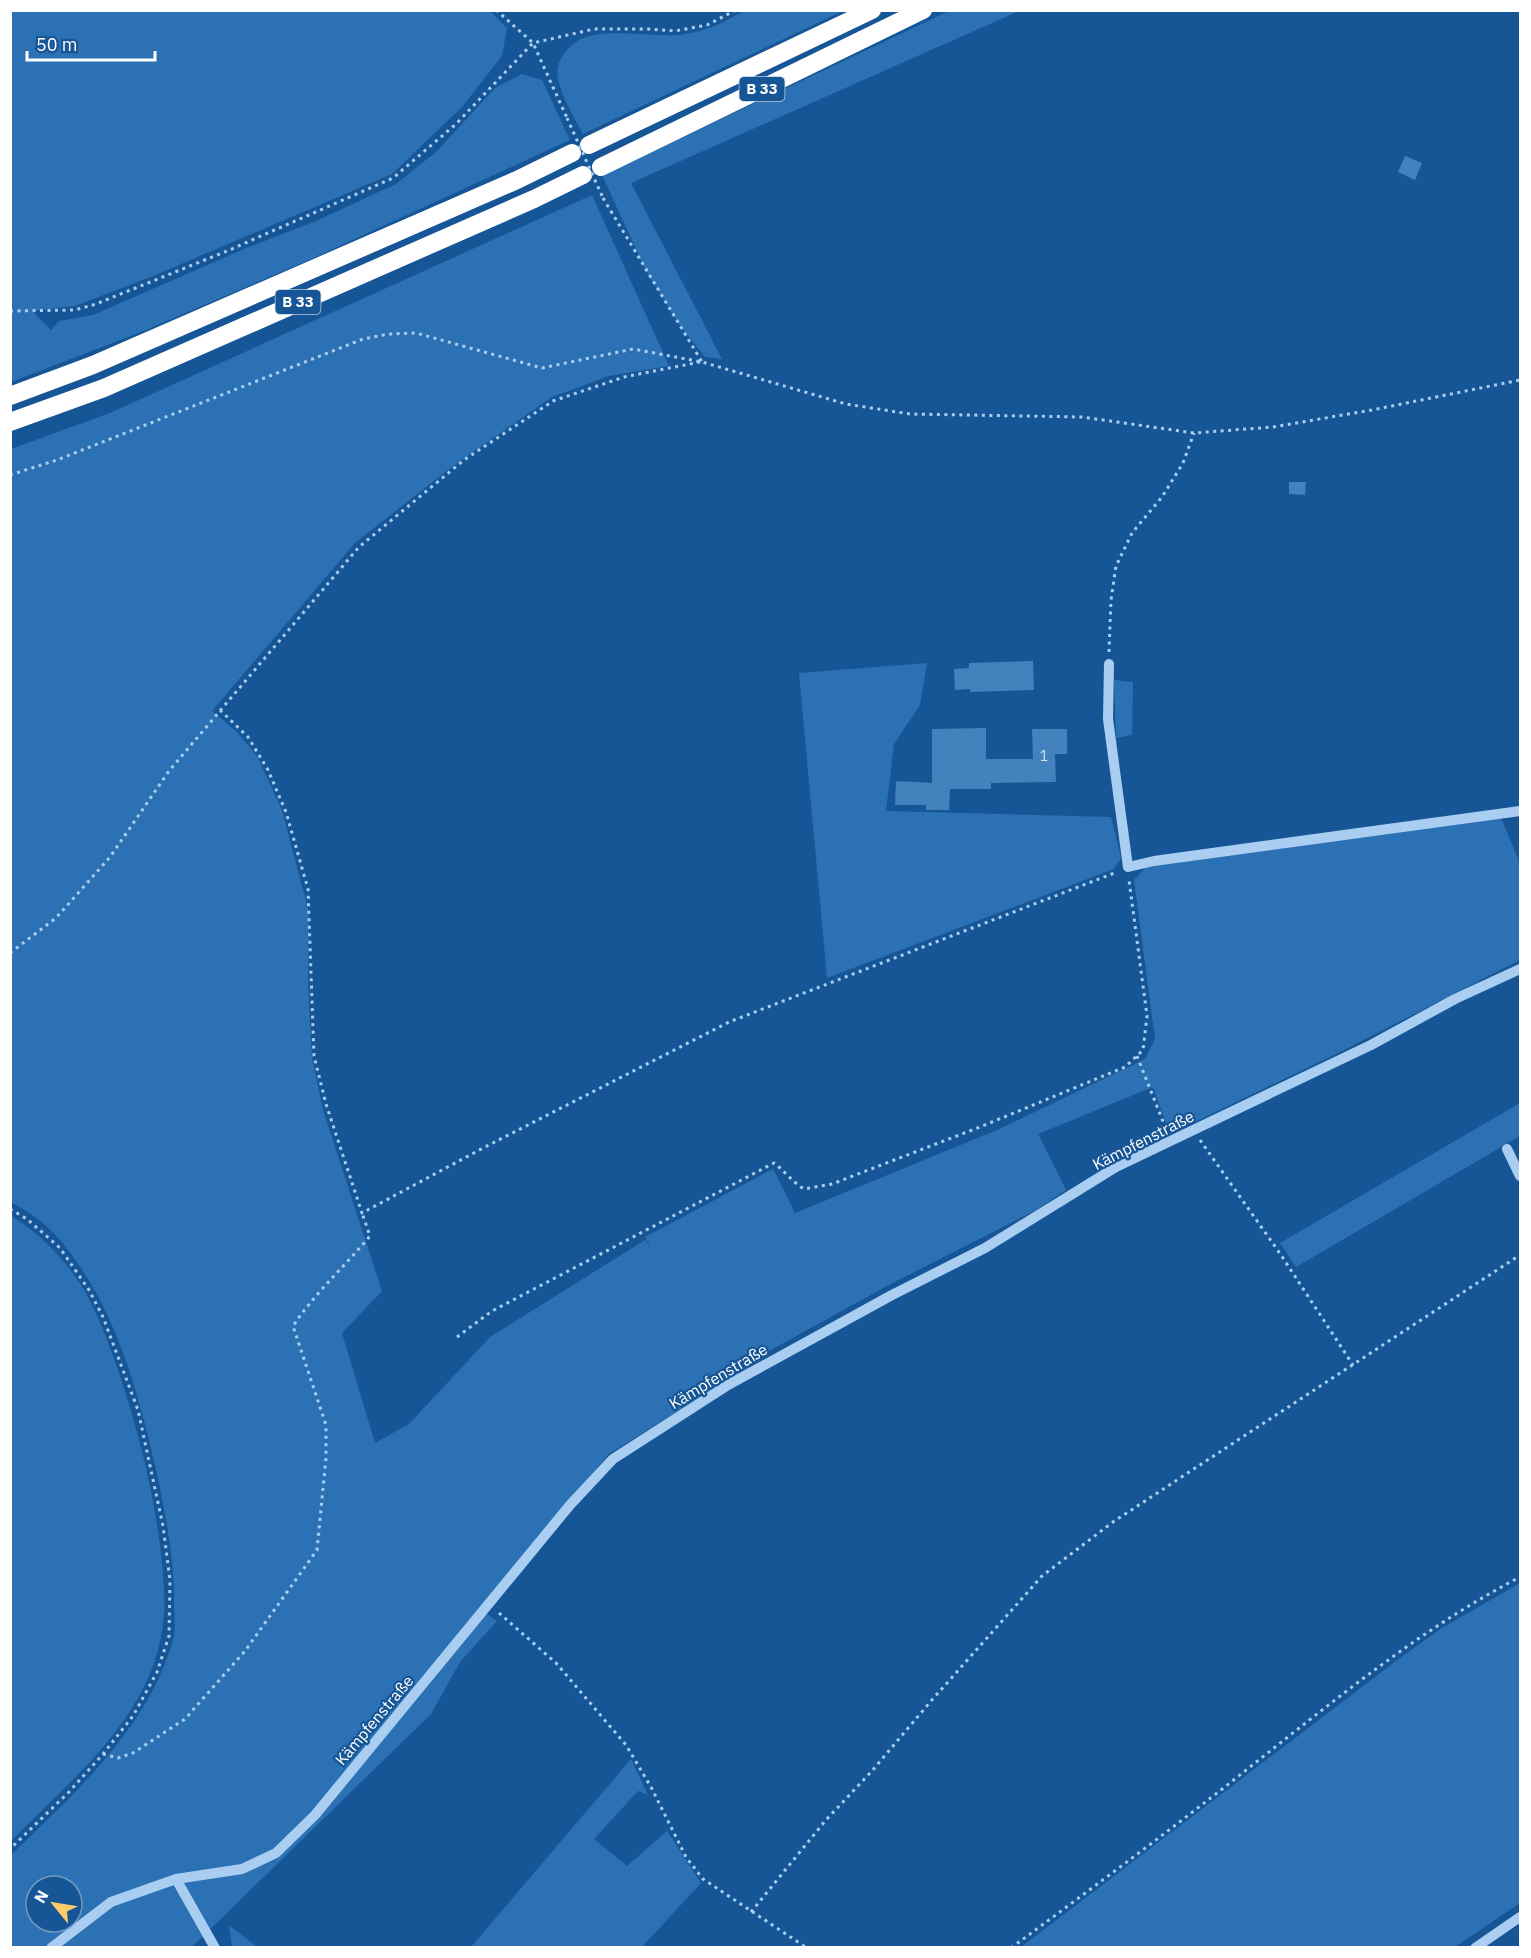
<svg xmlns="http://www.w3.org/2000/svg" width="1531" height="1958" font-family="'IBM Plex Sans',sans-serif">
<rect width="100%" height="100%" fill="#175696"/>
<path fill="#2b71b4" fill-rule="evenodd" d="M489,10L507,28L502,56L462,107L392,174L153,276L75,306L32,311L51,330L59,321L93,315L244,249L316,221L396,184L437,151L495,88L522,74L542,80L570,140L309,260L141,332L11,382V11Z
M744,11H843L583,134C574,117 562,98 558,79C556,69 558,62 564,54C580,29 613,33 639,34C655,34 670,37 685,34C707,31 725,22 744,11Z
M949,11H1019L631,183L722,359L705,357L678,323L646,271L602,175Z
M592,195L669,366L609,376L552,397L449,469L355,543L212,711L237,732L257,756L282,810L309,913L308,982L312,1057L323,1110L382,1291L342,1333L375,1443L409,1424L490,1337L645,1240L651,1249L645,1237L773,1169L795,1213L997,1130L1145,1059L1155,1039L1134,880L1146,867L1501,818L1520,863V960L1338,1053L1170,1134L1153,1087L1038,1134L1066,1190L1036,1210L885,1287L762,1355L763,1358L609,1454L480,1609L497,1621L460,1662L431,1714L192,1947H11V1855C75,1793 148,1728 173,1640C176,1629 174,1615 174,1604C175,1561 166,1520 158,1478C141,1403 120,1321 74,1258C55,1231 40,1218 11,1202V449L110,413ZM36,1886H72V1922H36Z
M927,663L920,705L894,744L886,811L1111,817L1121,858L1114,869L827,978L799,673Z
M1114,680L1133,682L1132,735L1116,738Z
M1520,1103V1136L1296,1267L1280,1243Z
M11,1216C41,1233 68,1263 86,1293C101,1321 112,1352 122,1382C139,1435 153,1489 160,1545C163,1573 167,1603 162,1631C160,1644 156,1659 151,1671C124,1739 61,1790 11,1841Z
M1520,1583V1903L1455,1947H1021L1400,1658L1442,1628Z
M631,1759L648,1795L638,1791L594,1839L627,1866L667,1831L701,1883L642,1947H471Z
M229,1925L257,1947H232Z"/>
<path fill="#4482be" d="M1405,156L1422,163L1415,180L1398,172Z
M1289,482H1306L1305,495L1289,494Z
M1033,661L1034,690L970,692V689L955,690L954,669L969,668V663Z
M986,728V759H1033L1032,729H1067V754H1055L1056,782L991,783V789H950L949,810H926V805H895L896,781L932,783V729Z"/>
<g fill="none" stroke-linecap="round" stroke-linejoin="round">
<path stroke="#a9cef1" stroke-width="3" stroke-dasharray="3 4.5" stroke-linecap="butt" d="M496,10L533,43L567,118
M603,198L702,362
M10,311L75,310L96,304L227,251L393,178L456,124L533,43L594,29H648L675,31L707,25L736,10
M10,475L57,460L363,339L389,334L416,333L542,368L633,349L702,362L846,404L910,414L1082,417L1194,433L1273,427L1372,410L1520,380
M1109,652L1111,600L1116,566L1132,533L1162,497L1183,463L1194,433
M220,710L248,737L268,770L286,812L308,889L314,1056L326,1104L362,1213L485,1147L729,1022L1117,872
M10,953L56,918L110,857L169,771L359,547L464,460L553,401L624,377L700,362
M1137,1056L1166,1129
M1200,1140L1281,1255L1353,1365
M10,1209L27,1219L60,1248L89,1290L103,1317L138,1410L163,1526L170,1580L169,1636L157,1672L133,1716L103,1754L69,1792L10,1849
M457,1337L492,1311L774,1163C785,1171 792,1182 804,1189L832,1184L980,1127L1125,1067L1143,1050L1147,1016L1129,880
M499,1613L556,1663L626,1745L651,1787L686,1857L703,1879L807,1948
M103,1754L118,1758L133,1753L185,1719L245,1651L317,1550L326,1458V1425L293,1326C315,1293 345,1266 370,1236L362,1213
M751,1912L826,1820L871,1772L931,1701L1042,1576L1113,1522L1520,1255
M1011,1948C1091,1889 1172,1829 1250,1767C1336,1699 1422,1628 1520,1577"/>
<path stroke="#a9cef1" stroke-width="10" d="M1109,664L1108,719L1128,867L1154,861L1520,811
M1507,1149L1520,1176
M176,1879L215,1948
M51,1948L111,1902L176,1879L242,1869L276,1853L315,1815L570,1505L613,1459L728,1385L892,1295L985,1248L1116,1167L1371,1045L1455,999L1520,969
M1475,1948L1520,1917"/>
<path stroke="#fff" stroke-width="18" d="M589,145L872,10
M601,167L923,10
M10,396L93,365L517,180L572,153
M10,422L104,388L534,199L583,175"/>
<path stroke="#a9cef1" stroke-width="3" stroke-dasharray="3 4.5" stroke-linecap="butt" d="M567,118L603,198"/>
</g>
<g text-anchor="middle" stroke-width="4.5" stroke-linejoin="round" paint-order="stroke">
<g font-size="14" fill="#d0e0ef">
<text x="1044" y="761">1</text>
</g>
<g fill="#175696" stroke="#b9cce0" stroke-width="1.5">
<rect x="739.5" y="77" width="45" height="24" rx="4.5"/>
<rect x="275.5" y="290" width="45" height="24" rx="4.5"/>
</g>
<g font-size="15" font-weight="bold" fill="#fff">
<text x="762" y="94">B 33</text>
<text x="298" y="307">B 33</text>
</g>
<g font-size="16" fill="#fff" stroke="#175696">
<text transform="translate(1143 1140) rotate(-27)" y="6">Kämpfenstraße</text>
<text transform="translate(718 1376) rotate(-31)" y="6">Kämpfenstraße</text>
<text transform="translate(374 1720) rotate(-50)" y="6">Kämpfenstraße</text>
</g>
</g>
<rect width="1531" height="1958" fill="none" stroke="#ffffff" stroke-width="24"/>
<g transform="translate(54 1904) rotate(300)"><circle r="28" fill="#175696" stroke="#749ac0" stroke-width="1.5"/>
<path d="M0-4.5L10 22L0 15L-10 22Z" fill="#ffcb69"/>
<text y="-9" font-size="16" font-weight="bold" text-anchor="middle" fill="#ffffff">N</text>
</g>
<path d="M27 51v9h128v-9" fill="none" stroke="#ffffff" stroke-width="3"/>
<text x="36" y="51" font-size="18" fill="#ffffff" stroke="#175696" stroke-width="4.5" paint-order="stroke">50 m</text>
</svg>
